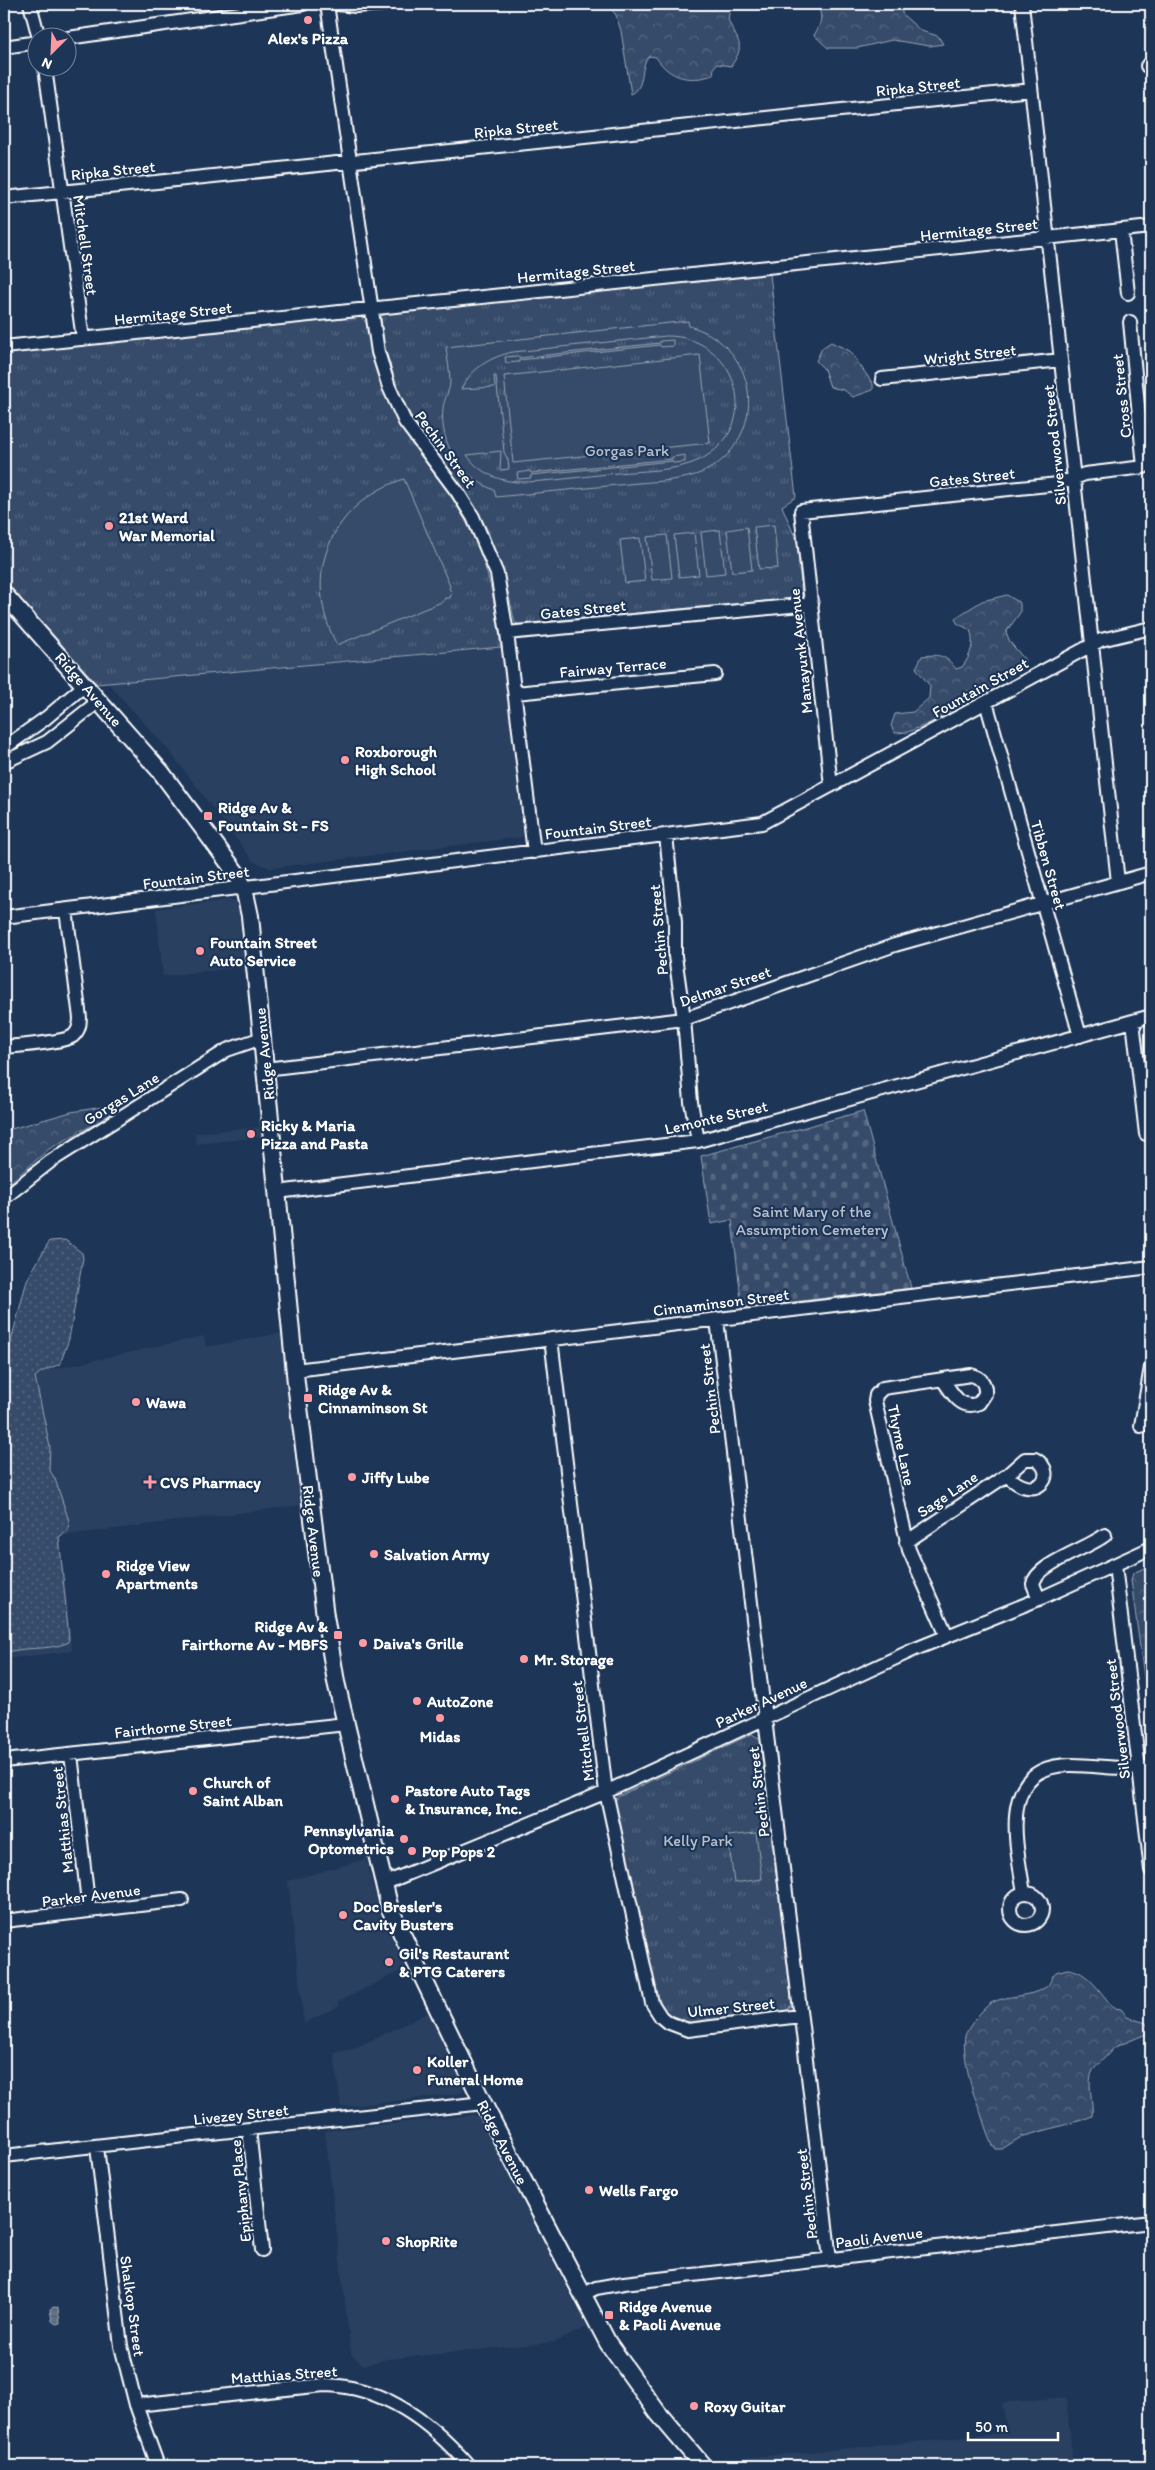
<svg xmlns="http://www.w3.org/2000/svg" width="1155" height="2470" font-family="Itim,sans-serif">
<defs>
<pattern id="grass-dots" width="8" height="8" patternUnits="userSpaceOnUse" patternTransform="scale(1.25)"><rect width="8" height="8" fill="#364b69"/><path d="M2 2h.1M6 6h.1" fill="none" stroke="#546680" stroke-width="1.8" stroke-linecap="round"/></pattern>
<pattern id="forest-crowns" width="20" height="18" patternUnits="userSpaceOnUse" patternTransform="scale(1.25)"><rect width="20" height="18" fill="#364b69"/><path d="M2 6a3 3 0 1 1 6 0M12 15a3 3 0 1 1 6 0" fill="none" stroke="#546680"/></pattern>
<pattern id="cemetery-stones" width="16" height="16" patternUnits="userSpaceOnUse" patternTransform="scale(1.25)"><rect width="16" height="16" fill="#364b69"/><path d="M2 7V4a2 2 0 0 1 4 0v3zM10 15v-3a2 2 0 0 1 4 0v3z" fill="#546680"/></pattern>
<pattern id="park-tufts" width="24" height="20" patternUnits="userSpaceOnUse" patternTransform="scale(1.25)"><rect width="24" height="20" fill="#364b69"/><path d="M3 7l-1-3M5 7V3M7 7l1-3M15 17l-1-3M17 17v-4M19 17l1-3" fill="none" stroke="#546680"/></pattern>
<pattern id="water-rules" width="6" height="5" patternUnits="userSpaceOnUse" patternTransform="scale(1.25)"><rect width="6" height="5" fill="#617289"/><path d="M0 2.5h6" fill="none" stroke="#555d67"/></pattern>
</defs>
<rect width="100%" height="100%" fill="#1d3557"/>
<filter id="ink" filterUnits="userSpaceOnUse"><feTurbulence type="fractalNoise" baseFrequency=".02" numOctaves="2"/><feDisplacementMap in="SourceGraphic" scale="10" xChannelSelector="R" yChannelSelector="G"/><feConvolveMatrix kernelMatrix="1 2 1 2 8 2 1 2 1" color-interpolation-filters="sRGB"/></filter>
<g filter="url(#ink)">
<path fill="#2a4161" d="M501,647L523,837L270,868L253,861L171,753L108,683Z
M228,900L234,901L238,907L245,967L163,976L156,909Z
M261,1127L262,1137L196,1144L195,1133Z
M281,1333L300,1505L60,1536L72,1651L4,1659V1393L9,1379L204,1336L206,1347Z
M366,1859L380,1914L406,1968L338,2002L339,2006L304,2023L288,1881Z
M428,2013L463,2084V2092L458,2094L341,2107L334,2053L353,2049Z
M472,2115L479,2117L587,2327L555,2342L388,2359L363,2365L351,2354L325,2131Z
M1066,2397L1073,2466H726L736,2459L745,2458L1008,2433L1002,2403Z"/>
<path fill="url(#grass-dots)" stroke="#9aa5b4" d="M65,1240L82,1253L83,1258L69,1339L60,1364L41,1372L35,1377L50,1447L49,1469L55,1479L69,1521L68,1531L59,1537L69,1639L67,1643C46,1651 25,1646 4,1653V1368L27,1280L47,1245L50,1241Z"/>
<path fill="url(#forest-crowns)" stroke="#9aa5b4" d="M607,4H731L728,19C735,39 748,43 731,66L717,64L714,67L713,75C689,83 669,78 656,57L649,56C639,66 646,88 631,94L621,31L616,15Z
M816,4H876L879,9H891L892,4H902V14L921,31L938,36L943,44L930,46L892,40L857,48H828L814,35C821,25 824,15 816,4Z
M831,342L850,351L873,384V390L853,397L844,390L830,387L824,369L816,361L822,348Z
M1007,595L1020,603V613L1006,632L1010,642L1025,660L1022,668L930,723L908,732L895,733L891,726L895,714L913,712L929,698L930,686L916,668L922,656C939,654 946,655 956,669L962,667C971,656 975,642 970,630L957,623L955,618L982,601Z
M109,1106L113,1110L107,1117L49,1149L4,1188V1131L71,1112Z
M1151,1565V1706L1148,1702L1146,1692L1131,1580L1133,1573Z
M1067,1969C1088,1970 1100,1993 1114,2008L1121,2009L1127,2017L1146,2023L1151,2032L1115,2047L1093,2070C1086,2083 1094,2101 1092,2116L1082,2120L1021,2137L1002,2149H996C987,2140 982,2113 976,2100C970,2087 962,2049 965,2036C967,2028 984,2007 991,2003C1008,1994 1030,1998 1046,1987C1051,1984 1051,1976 1056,1972Z"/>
<path fill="url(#cemetery-stones)" stroke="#9aa5b4" d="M863,1111L911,1288L742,1308L732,1220L711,1224L701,1156Z"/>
<path fill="url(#park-tufts)" stroke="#9aa5b4" d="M770,274L796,497L782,506L797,542L802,595L798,598L519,624L515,623L505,579L487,529L474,505L437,455L408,411L399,393L384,345L381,317L385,314Z
M360,317C367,320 367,326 368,333C374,360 384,386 395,412C407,443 428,464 447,491C482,541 494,587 501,647L97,684L4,580V353Z
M752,1734L760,1739L792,2004L787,2011L691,2022C674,2022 662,2012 657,1995L615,1801L619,1796Z"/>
<path fill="#364b69" stroke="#9aa5b4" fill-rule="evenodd" d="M688,321L689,326C718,334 740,355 747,385C754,417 739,453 709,469C686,482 654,481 628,484C584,488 540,493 496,497L494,490C461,476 439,445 443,408C444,399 450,390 450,382C450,370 447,358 446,347ZM666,336C734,335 765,421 705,457C678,473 639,470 608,474C578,477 548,482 518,482C498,481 478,472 467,455L501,451L500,470L509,469L508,460L504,452L496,376H494L495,387L461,389C472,368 490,357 513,352Z
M673,340V346L661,347L660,345L519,360V362L506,363L505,357L518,356L519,358L660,343V341Z
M700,355L710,443L513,463L504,376Z
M685,455V462L673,463L672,461L531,475V478L518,479L517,473L530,471L531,473L672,459V457Z
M404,479L450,586L449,589L452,592L450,598H445L444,601L337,645C300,576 330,503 404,479Z
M774,525L778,568L759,569L754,527Z
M747,527L752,570L732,572L727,530Z
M720,530L725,573L706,575L701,532Z
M694,533L699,575L679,577L674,535Z
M667,535L672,578L652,580L647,537Z
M640,538L645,581L625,583L620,540Z
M756,1833L762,1879L734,1883L728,1836Z"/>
<path fill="url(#water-rules)" stroke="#a0aab8" d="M54,2307L58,2308L60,2323L56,2324L52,2321L50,2309Z"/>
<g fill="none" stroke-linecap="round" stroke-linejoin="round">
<defs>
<path id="minor" d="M30,4L39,38
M327,4L378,352L389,387L405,422L458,493L473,517L497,574L507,633L534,852
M338,4L355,6L387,4
M1022,4L1118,882
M68,38L303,4
M4,47L38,42
M1147,66H1151
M45,68L83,339
M4,198L1031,90
M1121,230L1128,293
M4,347L1151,227
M882,379L1061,360
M507,633L812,604
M515,693L715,674
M986,702L1080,1036
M4,748L46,718L85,685
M4,762L47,742L99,701
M831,786L801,511L1058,484L1085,474L1144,467L1130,322
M666,835L675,922V956L684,1019L691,1102L698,1141
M4,917L762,823L1101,640L1151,628
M1133,1021L1146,1134
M4,1047C17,1046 65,1042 73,1036C78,1032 80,1025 80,1018L66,910
M265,1069L684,1019L895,945L1151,873
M277,1192L698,1141L1151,1016
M4,1198L51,1161L227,1050L262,1038
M717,1320L830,2259
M551,1339L606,1792L652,2003L661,2017L667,2022L688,2030L800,2016
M295,1370L1151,1267
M943,1380C952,1393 961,1411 979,1403L985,1394C986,1384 981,1377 971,1375L883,1388L876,1395L875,1401L909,1550L947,1636
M1141,1426L1151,1367
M906,1542L1007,1475L1025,1459H1035C1060,1473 1036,1505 1007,1475
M1115,1565L1151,1870
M1039,1599L1033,1584C1036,1564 1089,1548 1105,1535
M71,1754L89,1911
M4,1761L346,1724
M383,1884L597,1796L913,1650L1039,1599L1151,1548
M1024,1893C1017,1847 995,1765 1071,1765C1100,1765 1121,1771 1151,1767
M1010 1909a16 16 0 1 1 32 0a16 16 0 1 1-32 0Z
M4,1921L182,1900
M249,2129L262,2250
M97,2147L121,2346L136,2405L158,2466
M4,2156L483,2103
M582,2295L596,2288L624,2283L1151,2222
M136,2405L324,2385C384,2386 431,2422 469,2466"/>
<path id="major" d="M4,594L161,772L237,874L244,888L250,916L296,1383L325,1616L336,1682L390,1909L483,2103L608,2343L658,2413L703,2466"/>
</defs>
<use href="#minor" stroke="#fff" stroke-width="16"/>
<use href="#major" stroke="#fff" stroke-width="20"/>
<use href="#minor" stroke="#1d3557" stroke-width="12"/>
<use href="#major" stroke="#1d3557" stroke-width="16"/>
</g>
</g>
<g fill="#ff9aa2" stroke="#1d3557" stroke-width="2">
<circle cx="308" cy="20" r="5"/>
<circle cx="109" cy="526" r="5"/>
<circle cx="345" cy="760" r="5"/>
<rect x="203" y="811" width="10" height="10" rx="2.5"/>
<circle cx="200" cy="951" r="5"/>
<circle cx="251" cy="1134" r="5"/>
<rect x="303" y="1393" width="10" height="10" rx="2.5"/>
<circle cx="136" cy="1402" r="5"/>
<circle cx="352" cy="1477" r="5"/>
<path d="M147.5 1474.5h5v5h5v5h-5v5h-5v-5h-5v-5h5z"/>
<circle cx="374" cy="1554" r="5"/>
<circle cx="106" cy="1574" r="5"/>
<rect x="333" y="1630" width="10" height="10" rx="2.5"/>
<circle cx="363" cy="1643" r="5"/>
<circle cx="524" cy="1659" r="5"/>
<circle cx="417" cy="1701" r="5"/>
<circle cx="440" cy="1718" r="5"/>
<circle cx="193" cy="1791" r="5"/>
<circle cx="395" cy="1799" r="5"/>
<circle cx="404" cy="1839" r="5"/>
<circle cx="412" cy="1851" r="5"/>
<circle cx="343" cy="1915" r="5"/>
<circle cx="389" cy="1962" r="5"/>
<circle cx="417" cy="2070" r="5"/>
<circle cx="589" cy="2190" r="5"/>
<circle cx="386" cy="2241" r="5"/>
<rect x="604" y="2310" width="10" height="10" rx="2.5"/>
<circle cx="694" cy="2406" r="5"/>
</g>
<g text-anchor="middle" stroke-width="4.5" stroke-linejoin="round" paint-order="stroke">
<g font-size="16" font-weight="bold" fill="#fff" stroke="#1d3557" text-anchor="start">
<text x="308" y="44" text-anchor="middle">Alex's Pizza</text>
<text x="119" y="523">21st Ward<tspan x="119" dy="18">War Memorial</tspan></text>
<text x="355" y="757">Roxborough<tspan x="355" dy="18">High School</tspan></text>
<text x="218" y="813">Ridge Av &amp;<tspan x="218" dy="18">Fountain St - FS</tspan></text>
<text x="210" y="948">Fountain Street<tspan x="210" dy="18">Auto Service</tspan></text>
<text x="261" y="1131">Ricky &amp; Maria<tspan x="261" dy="18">Pizza and Pasta</tspan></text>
<text x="318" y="1395">Ridge Av &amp;<tspan x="318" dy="18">Cinnaminson St</tspan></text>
<text x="146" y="1408">Wawa</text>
<text x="362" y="1483">Jiffy Lube</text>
<text x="160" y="1488">CVS Pharmacy</text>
<text x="384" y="1560">Salvation Army</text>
<text x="116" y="1571">Ridge View<tspan x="116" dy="18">Apartments</tspan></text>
<text x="328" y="1632" text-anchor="end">Ridge Av &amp;<tspan x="328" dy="18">Fairthorne Av - MBFS</tspan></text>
<text x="373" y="1649">Daiva's Grille</text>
<text x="534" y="1665">Mr. Storage</text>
<text x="427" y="1707">AutoZone</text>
<text x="440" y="1742" text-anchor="middle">Midas</text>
<text x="203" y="1788">Church of<tspan x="203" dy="18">Saint Alban</tspan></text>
<text x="405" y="1796">Pastore Auto Tags<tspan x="405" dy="18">&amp; Insurance, Inc.</tspan></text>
<text x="394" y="1836" text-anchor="end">Pennsylvania<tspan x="394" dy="18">Optometrics</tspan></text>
<text x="422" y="1857">Pop Pops 2</text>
<text x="353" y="1912">Doc Bresler's<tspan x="353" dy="18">Cavity Busters</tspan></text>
<text x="399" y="1959">Gil's Restaurant<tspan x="399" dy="18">&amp; PTG Caterers</tspan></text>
<text x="427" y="2067">Koller<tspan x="427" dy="18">Funeral Home</tspan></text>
<text x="599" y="2196">Wells Fargo</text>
<text x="396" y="2247">ShopRite</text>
<text x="619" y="2312">Ridge Avenue<tspan x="619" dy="18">&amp; Paoli Avenue</tspan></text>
<text x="704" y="2412">Roxy Guitar</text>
</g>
<g font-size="16" fill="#fff" stroke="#1d3557">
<text transform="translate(918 86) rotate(-6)" y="6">Ripka Street</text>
<text transform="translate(516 128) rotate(-6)" y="6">Ripka Street</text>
<text transform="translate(113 170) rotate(-6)" y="6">Ripka Street</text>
<text transform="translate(979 229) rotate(-6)" y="6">Hermitage Street</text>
<text transform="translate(86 245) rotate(82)" y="6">Mitchell Street</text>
<text transform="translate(576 271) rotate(-6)" y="6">Hermitage Street</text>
<text transform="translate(173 313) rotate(-6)" y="6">Hermitage Street</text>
<text transform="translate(970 354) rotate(-6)" y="6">Wright Street</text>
<text transform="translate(1121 396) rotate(-96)" y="6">Cross Street</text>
<text transform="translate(1054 445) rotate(-96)" y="6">Silverwood Street</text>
<text transform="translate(446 449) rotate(54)" y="6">Pechin Street</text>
<text transform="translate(972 477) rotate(-6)" y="6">Gates Street</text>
<text transform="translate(583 609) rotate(-6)" y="6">Gates Street</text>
<text transform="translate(800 651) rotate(-96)" y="6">Manayunk Avenue</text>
<text transform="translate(613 667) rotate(-5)" y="6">Fairway Terrace</text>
<text transform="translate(980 687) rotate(-29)" y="6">Fountain Street</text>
<text transform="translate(89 689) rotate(49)" y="6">Ridge Avenue</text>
<text transform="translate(598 827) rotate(-7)" y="6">Fountain Street</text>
<text transform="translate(1049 865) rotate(74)" y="6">Tibben Street</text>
<text transform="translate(196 877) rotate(-7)" y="6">Fountain Street</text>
<text transform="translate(658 930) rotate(-95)" y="6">Pechin Street</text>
<text transform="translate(725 986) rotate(-19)" y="6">Delmar Street</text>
<text transform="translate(264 1054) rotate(-96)" y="6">Ridge Avenue</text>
<text transform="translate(121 1098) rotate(-32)" y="6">Gorgas Lane</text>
<text transform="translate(716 1117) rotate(-13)" y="6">Lemonte Street</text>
<text transform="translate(721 1302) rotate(-7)" y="6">Cinnaminson Street</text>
<text transform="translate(709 1389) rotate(-97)" y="6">Pechin Street</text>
<text transform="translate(902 1445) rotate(78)" y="6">Thyme Lane</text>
<text transform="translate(947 1494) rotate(-34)" y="6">Sage Lane</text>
<text transform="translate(314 1531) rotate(83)" y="6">Ridge Avenue</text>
<text transform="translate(761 1702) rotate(-25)" y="6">Parker Avenue</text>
<text transform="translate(1117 1719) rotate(-97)" y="6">Silverwood Street</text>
<text transform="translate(173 1726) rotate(-6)" y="6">Fairthorne Street</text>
<text transform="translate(582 1731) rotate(-97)" y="6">Mitchell Street</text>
<text transform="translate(758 1792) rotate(-97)" y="6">Pechin Street</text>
<text transform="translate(62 1820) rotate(-96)" y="6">Matthias Street</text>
<text transform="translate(91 1895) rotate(-7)" y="6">Parker Avenue</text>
<text transform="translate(731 2007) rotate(-6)" y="6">Ulmer Street</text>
<text transform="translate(241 2114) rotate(-6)" y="6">Livezey Street</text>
<text transform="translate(503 2142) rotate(63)" y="6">Ridge Avenue</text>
<text transform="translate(240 2191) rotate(-96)" y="6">Epiphany Place</text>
<text transform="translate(806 2194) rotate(-97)" y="6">Pechin Street</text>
<text transform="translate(879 2237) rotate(-7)" y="6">Paoli Avenue</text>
<text transform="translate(133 2306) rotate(82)" y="6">Shalkop Street</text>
<text transform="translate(284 2374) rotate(-4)" y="6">Matthias Street</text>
</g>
<g font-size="16" fill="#b9c0ca" stroke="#1d3557">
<text x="627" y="456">Gorgas Park</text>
<text x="812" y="1217">Saint Mary of the<tspan x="812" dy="18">Assumption Cemetery</tspan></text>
<text x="698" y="1846">Kelly Park</text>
</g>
</g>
<rect width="1155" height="2470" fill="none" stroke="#1d3557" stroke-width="20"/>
<rect x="10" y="10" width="1135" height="2450" fill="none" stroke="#fff" stroke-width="2" filter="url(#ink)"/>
<g transform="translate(52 52) rotate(204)"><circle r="24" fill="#1d3557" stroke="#77869a"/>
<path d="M0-4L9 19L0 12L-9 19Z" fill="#ff9aa2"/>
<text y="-8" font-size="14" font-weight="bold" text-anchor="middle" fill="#ffffff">N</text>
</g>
<path d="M968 2432v8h90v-8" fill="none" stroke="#ffffff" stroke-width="2.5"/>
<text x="975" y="2432" font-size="15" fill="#ffffff" stroke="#1d3557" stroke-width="4" paint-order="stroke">50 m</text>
</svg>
